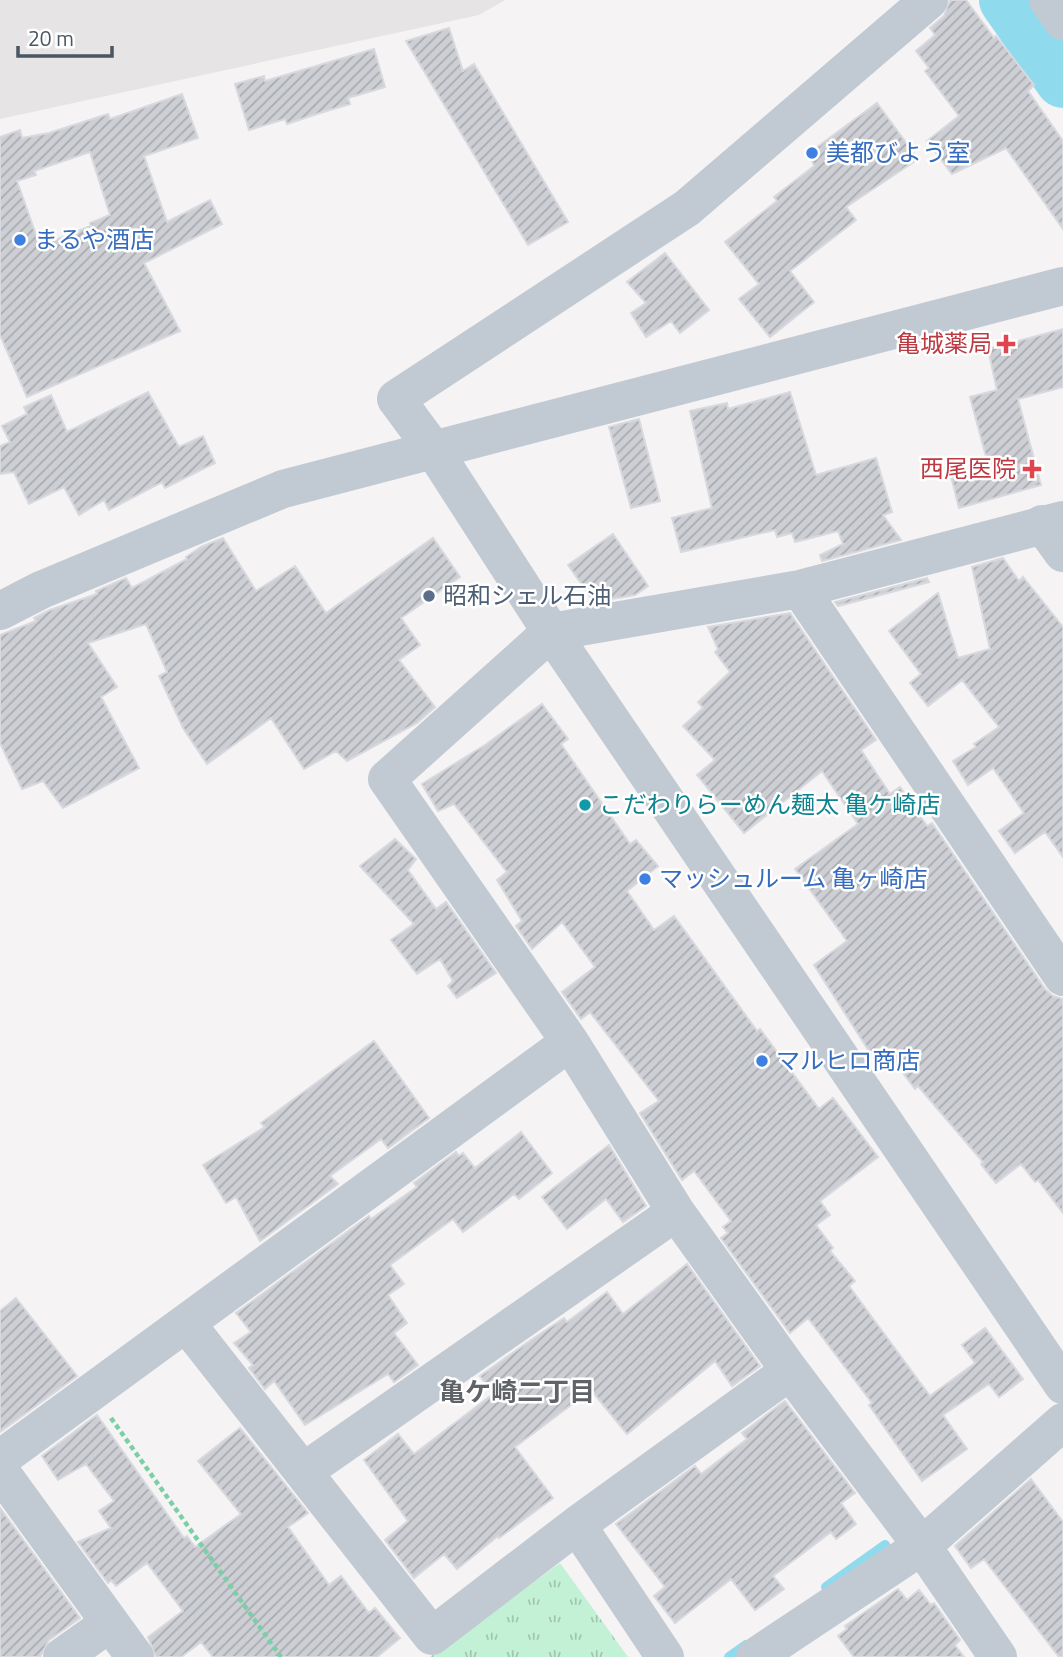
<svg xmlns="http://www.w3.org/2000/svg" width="1063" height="1657" font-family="'Titillium Web','Noto Sans JP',sans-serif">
<defs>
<pattern id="grass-tufts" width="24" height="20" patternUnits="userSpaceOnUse" patternTransform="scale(1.75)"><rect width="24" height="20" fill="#c3f1d5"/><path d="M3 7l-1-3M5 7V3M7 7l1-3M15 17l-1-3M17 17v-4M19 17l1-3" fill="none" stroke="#a0c6b0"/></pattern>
<pattern id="building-hatch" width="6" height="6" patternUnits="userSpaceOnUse" patternTransform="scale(1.75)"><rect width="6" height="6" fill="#cdcfd5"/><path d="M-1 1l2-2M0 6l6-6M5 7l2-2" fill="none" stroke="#a8abb0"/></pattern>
</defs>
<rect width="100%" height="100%" fill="#f5f3f3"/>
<path fill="#e6e4e5" d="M0,0H505L479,15L0,119Z"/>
<path fill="url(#grass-tufts)" d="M560,1563L628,1657H430Z"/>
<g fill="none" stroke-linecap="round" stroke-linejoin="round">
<path stroke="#90daee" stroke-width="10" d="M826,1587L885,1545
M729,1657L746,1645"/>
<path stroke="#90daee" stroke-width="56" d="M1007,0L1063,80"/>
</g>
<path fill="url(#building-hatch)" stroke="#d7d9de" stroke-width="2" fill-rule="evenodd" d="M950,0H966L994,38L996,36L1034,85L1028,91L1063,141V229L1006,148L952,174L927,141L959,116L925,71L929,68L916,51L935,35L930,28L944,16Z
M449,28L463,71L474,64L568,222L528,245L406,41Z
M374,49L385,87L348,98L350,104L320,113L287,124L285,119L249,130L235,84L264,76L265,81Z
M182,94L198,138L144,156L167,222L210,200L222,224L144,263L180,331L27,397L0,335V137L20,130L22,138L49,133L108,114L110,119ZM90,152L110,215L90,223L91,226L40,246L17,181L36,175L34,171Z
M877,103L918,159L846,207L856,220L790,271L814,302L770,337L739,299L759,284L725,242L777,201L774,197L814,166L809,153Z
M665,253L709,310L680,333L671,321L646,337L631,313L646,303L627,282Z
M1063,329V387L1018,399L1041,485L959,508L951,476L989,468L970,397L997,390L988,349Z
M148,392L179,447L203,436L215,463L165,488L162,482L109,510L104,500L79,515L64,487L29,504L14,472L0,474V446L10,442L2,426L27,414L24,407L51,395L67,432Z
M790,392L816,475L876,458L892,512L883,515L901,540L822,561L820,555L843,544L838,531L795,542L792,533L777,537L775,530L681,552L672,518L712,508L690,411L727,403L728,409Z
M639,419L660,501L631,508L609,427Z
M613,534L648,586L635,595L594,602L568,565Z
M223,538L256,591L295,566L326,613L433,538L460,577L401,618L420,645L399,660L435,707L417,723L347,761L336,751L304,769L271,718L207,764L183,728L159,676L167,672L146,624L88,643L117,687L101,697L139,768L63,808L43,781L22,789L0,743V635L36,621L34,618L50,610L97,594L96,591L126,578L132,588L187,559L186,557L201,547Z
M1003,558L1019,581L1023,577L1063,627V857L1045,832L1015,853L999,831L1024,813L993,768L968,785L953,761L976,747L974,744L999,727L962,680L928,706L910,683L921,674L889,631L938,593L958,658L990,649L972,567Z
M927,578L929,582L838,606L835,602Z
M790,613L876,740L861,750L890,794L900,787L927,826L932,823L1045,989L1053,996L1063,999V1213L1038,1180L1035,1182L1021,1164L996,1183L981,1164L983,1162L918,1086L915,1089L883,1046L871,1054L814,965L847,941L795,869L858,824L822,771L744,833L697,775L715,760L683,726L703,708L698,702L730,672L715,652L718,649L708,627Z
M542,704L568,739L561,744L630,844L636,840L658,866L627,891L654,930L674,916L757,1031L760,1029L819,1109L833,1098L878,1157L820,1201L830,1215L816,1225L833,1248L830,1251L855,1281L849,1286L930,1396L975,1363L962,1345L985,1328L1023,1379L999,1397L989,1384L943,1415L967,1449L922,1481L869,1405L872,1403L808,1318L790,1333L721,1238L728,1233L723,1227L731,1221L694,1171L682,1180L640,1113L659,1101L590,1012L581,1019L562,992L595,967L562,922L532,949L516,926L522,921L497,880L507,872L454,804L438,811L422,784L485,745Z
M395,839L416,859L408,870L436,909L446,902L496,973L457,998L448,986L453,981L440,959L417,974L391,940L414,924L360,866Z
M374,1041L429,1118L388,1148L381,1139L330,1176L338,1184L260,1241L236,1197L226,1203L203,1165L265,1127L261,1123Z
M521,1132L552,1173L519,1199L514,1194L463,1232L453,1219L390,1265L404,1284L388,1295L407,1323L394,1333L418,1365L394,1382L388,1374L305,1425L274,1381L265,1389L249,1368L253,1365L234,1343L251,1332L236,1313L369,1216L371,1219L417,1187L414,1183L456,1152L459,1156L463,1153L475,1168Z
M609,1145L646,1206L623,1222L606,1199L567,1229L542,1197Z
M687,1264L760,1366L732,1386L715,1361L627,1434L591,1390L515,1447L553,1498L499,1538L498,1536L457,1569L444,1554L414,1578L385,1540L408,1521L364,1460L398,1434L414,1454L493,1394L480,1376L531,1340L564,1318L567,1322L607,1292L623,1314Z
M16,1298L77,1376L0,1432V1311Z
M785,1401L855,1493L841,1503L856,1524L836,1539L831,1532L773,1576L784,1589L755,1610L731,1579L675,1623L654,1596L665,1587L616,1524L695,1466L701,1474L747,1439L742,1433Z
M97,1415L184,1538L187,1536L195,1547L241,1514L198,1461L240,1428L308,1513L288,1527L329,1585L341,1576L369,1613L375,1608L400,1638L377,1657H213L201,1642L181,1657H156L148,1637L183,1611L147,1563L116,1586L111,1580L108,1583L78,1542L111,1528L99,1511L114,1501L86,1464L58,1480L42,1456Z
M1031,1479L1063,1522V1657H1059L984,1559L971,1568L955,1546Z
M0,1508L80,1618L49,1640L40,1657H0Z
M898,1589L907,1600L919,1590L931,1605L934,1603L960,1640L955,1645L964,1657H854L838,1636L847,1629L845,1626Z"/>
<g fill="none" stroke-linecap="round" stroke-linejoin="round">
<path stroke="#7ad0a6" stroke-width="4.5" stroke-dasharray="5 3.5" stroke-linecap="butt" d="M111,1418L281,1657"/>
<path stroke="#c1cad2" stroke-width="38" d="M929,0L687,208L396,399L433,449L551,632L1063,1385
M1048,0L1063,21
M1042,524L1063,553
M800,589L1063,977
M0,611L41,590L283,489L1063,286
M186,1323L432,1636L577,1525L790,1371
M0,1459L570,1042
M0,1471L135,1657
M303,1472L676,1212
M577,1525L665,1657
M62,1657L110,1623
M755,1657L922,1546L1063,1422
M998,1657L922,1546L790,1371L676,1212L570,1042L387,779L551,632L800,589L1063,520"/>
</g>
<g fill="#3f7fe0" stroke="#fff" stroke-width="2.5">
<circle cx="812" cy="153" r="7"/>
<circle cx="20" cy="240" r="7"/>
<circle cx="645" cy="879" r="7"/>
<circle cx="762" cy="1061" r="7"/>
</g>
<g fill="#e0444e" stroke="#fff" stroke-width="2.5">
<path d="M1002.5 333.5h7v7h7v7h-7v7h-7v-7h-7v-7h7z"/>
<path d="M1028.5 458.5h7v7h7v7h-7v7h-7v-7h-7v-7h7z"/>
</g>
<circle fill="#5c6f8a" stroke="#fff" stroke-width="2.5" cx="429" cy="596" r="7"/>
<circle fill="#0f9aa8" stroke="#fff" stroke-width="2.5" cx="585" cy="805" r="7"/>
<g text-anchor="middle" stroke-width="5" stroke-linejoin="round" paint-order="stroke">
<g font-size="24" fill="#366cbe" stroke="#fff" text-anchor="start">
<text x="826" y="161">美都びよう室</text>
<text x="34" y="248">まるや酒店</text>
<text x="659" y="887">マッシュルーム 亀ヶ崎店</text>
<text x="776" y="1069">マルヒロ商店</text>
</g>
<g font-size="24" fill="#be3a42" stroke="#fff" text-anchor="end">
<text x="992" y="352">亀城薬局</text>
<text x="1016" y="477">西尾医院</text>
</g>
<g font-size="24" fill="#4e5e75" stroke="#fff" text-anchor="start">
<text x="443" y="604">昭和シェル石油</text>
</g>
<g font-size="24" fill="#0d838f" stroke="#fff" text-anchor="start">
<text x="599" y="813">こだわりらーめん麺太 亀ケ崎店</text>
</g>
<g font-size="26" font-weight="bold" fill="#5f6368" stroke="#fff">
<text x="517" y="1401">亀ケ崎二丁目</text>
</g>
</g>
<path d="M18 46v10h94v-10" fill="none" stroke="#4a5661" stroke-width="3.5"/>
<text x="28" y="46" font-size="21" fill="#4a5661" stroke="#ffffff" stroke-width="5" paint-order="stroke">20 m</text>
</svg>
